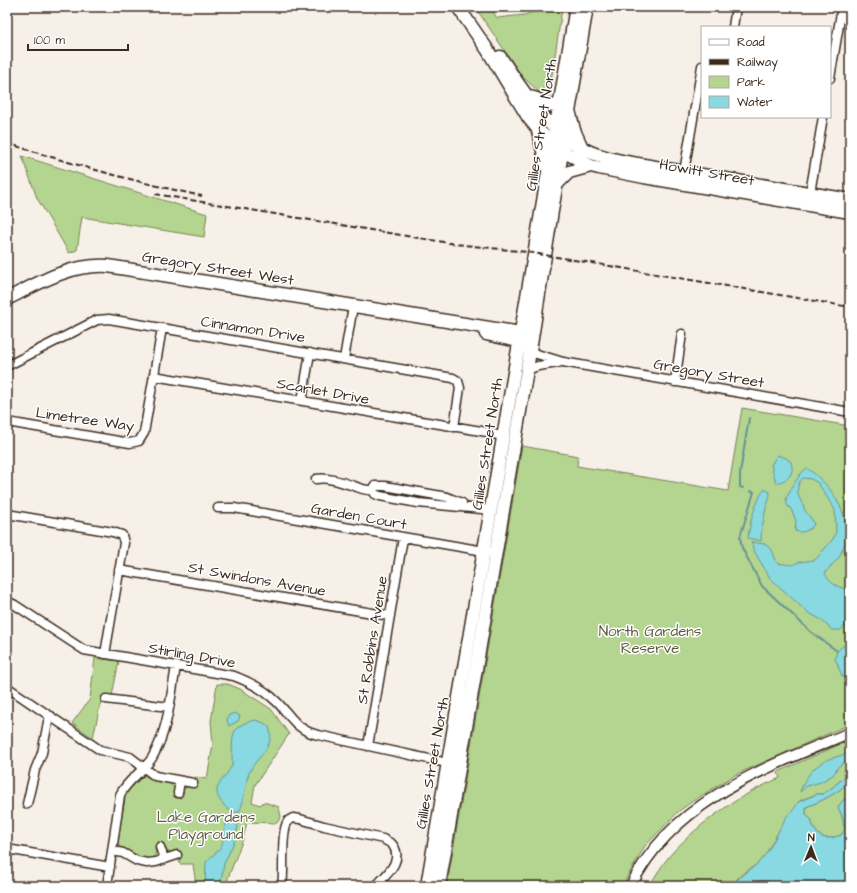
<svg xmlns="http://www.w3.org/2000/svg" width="857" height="893" font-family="'Architects Daughter',sans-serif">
<rect width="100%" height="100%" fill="#f7f0e8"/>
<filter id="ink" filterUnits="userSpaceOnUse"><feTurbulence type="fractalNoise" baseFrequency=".025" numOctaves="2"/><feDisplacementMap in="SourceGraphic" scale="8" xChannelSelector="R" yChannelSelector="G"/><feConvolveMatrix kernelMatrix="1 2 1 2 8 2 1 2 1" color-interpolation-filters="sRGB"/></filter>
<g filter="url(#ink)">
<path fill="#b4d58f" stroke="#788056" d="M475,7H490L497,18L524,15L547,8L562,9L549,95L541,94L522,76Z
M22,156L207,214L204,237L82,217L77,250L69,253L37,198Z
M742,408L850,426V724L735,775L693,801L679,811L645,846L622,886H447L522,446L578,456L577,466L728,491Z
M95,658L119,661L112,696H102L93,738L72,723L90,699Z
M217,684H228L240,689L271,709L289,734L255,785L252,802L260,805L264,802L279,807L281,817L277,823L247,822L243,839L228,878L227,886H195V878L193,864H180L176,852C168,853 164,849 156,848L155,856L148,860C140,858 119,851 117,842L126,794C130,787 137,777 146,776C148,777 150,778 152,779C161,783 172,779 175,791H182L187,787L193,786L195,777L207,779L213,744L211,721Z
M850,740V772L833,787L823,794H817L801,800L798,803L795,809L784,822L764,857L756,865L741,875L730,886H649C656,875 663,863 672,853C700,822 741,794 780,778L778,773L780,771Z
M850,781V795L845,798L838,807L842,816L845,830L841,835C838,836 833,838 829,838C818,839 813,828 811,819L806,815V807C822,801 838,793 850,781Z"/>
<path fill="#88d9e1" stroke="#699393" d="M777,455L786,458L791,462C795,475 788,480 776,483L771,465Z
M807,468C833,486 857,521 841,553C838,561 830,566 825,573C828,583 839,588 850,590V623L840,630H832L820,619L807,612L770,578L754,551L751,542L765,544L772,550L777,563L792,565L799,562L815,560L833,539L836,532L835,510L818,483L811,479L803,478C795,486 797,494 802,503C804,506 804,510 806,512C809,517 813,519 814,525C809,530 803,534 795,531L796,521L791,509L787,505L786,498C793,488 796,476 807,468Z
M764,489L770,492C770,498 768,502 766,508C764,518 761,529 761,541L748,538C750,520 755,504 764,489Z
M850,643V682L842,676L835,658L837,651L844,645Z
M235,713L240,716L238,721L229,726L227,720L229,715Z
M255,720L264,723L269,727C277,748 253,758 248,776C245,786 244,804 239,812C231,813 228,810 223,804C208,787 225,781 232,765C233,762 232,759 232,756C233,734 230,726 255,720Z
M850,752V758L838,767L833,775L821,782L807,786L800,792C805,777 814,765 829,759C836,757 843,755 850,752Z
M850,772V781C838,793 822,801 806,807V815L811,819C813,828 818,839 829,838C833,838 838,836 841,835L845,830L842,816L838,807L845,798L850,795V886H770L769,881H761L749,886H730C739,877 748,872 757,864C771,851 777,832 787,816C792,810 794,811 798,802L817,794H823L833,787Z
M233,821L238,826L235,840L224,864L220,886H205L206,862C210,857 217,853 220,848C225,840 222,830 227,822Z"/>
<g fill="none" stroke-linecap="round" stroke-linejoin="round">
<path stroke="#699393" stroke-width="2" d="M743,488L740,487V473L749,418
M750,491L754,492L740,537L742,548L762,586L811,632L837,651"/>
<defs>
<path id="minor" d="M733,27L736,7
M830,78L842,7
M684,172L702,66
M810,193L823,117
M527,351L563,362L850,412
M344,359L353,306
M7,366L97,320L109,319L453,378L458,381L460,388L454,427
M527,370L538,366L558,363
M154,376L487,432L504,437
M675,382L682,334
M302,401L310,353
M7,422L130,443L139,441L144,433L162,328
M316,479C328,477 342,482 354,486C360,488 366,491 373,490L375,494L380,496L418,503L492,510
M373,490L375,486H385L447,497L462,503
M218,508H234L490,552
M7,514L113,532L122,535L124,543L105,654
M119,570L390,616
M7,601L15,605L84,650L234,676C250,682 265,690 277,702C291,716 296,730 318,735L452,764
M7,687L100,750L130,757L155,776L193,783
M106,699L169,707
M368,746L403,538
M178,793L180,781
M27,804L35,770L42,753L48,722L51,716
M160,847L164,859
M7,849L110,867
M113,851L123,853L137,861L147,863L156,862L177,855
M107,886L120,795C127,780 143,772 152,758C168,731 171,696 176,666
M282,886C285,870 280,832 288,821L293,818L300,819L324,826L383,839L392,844C405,860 386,875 376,886"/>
<path id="tertiary" d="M631,886C671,801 769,766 850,733"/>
<path id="secondary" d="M458,7L487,49L528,117L541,133L568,154L591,166L599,168L644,177L850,212
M500,57C525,93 548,134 590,152C601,157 614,159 626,162L850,200
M530,97L537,99L545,105L559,106
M570,114L574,130L582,148
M538,131L547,167
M556,185L569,172L591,166
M7,299C40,282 70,264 108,266L527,334
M486,334L527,343
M427,886C478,593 527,300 576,7
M439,886L527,370L552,211L587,7"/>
</defs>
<use href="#minor" stroke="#3b2a1e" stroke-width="11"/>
<use href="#tertiary" stroke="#3b2a1e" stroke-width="13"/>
<use href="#secondary" stroke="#3b2a1e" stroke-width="15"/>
<use href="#minor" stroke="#fff" stroke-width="8"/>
<use href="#tertiary" stroke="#fff" stroke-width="10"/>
<use href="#secondary" stroke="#fff" stroke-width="12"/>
<path stroke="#3b2a1e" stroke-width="1" d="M637,886C680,803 769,773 850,738"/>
<path stroke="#3b2a1e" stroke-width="2" stroke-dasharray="6 3" stroke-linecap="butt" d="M7,143C71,164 136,182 202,196
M155,194L455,244L527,252L850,307"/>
</g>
</g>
<g text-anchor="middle" stroke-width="3" stroke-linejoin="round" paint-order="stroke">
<g font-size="15" fill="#3b2a1e" stroke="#fff">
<text transform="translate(541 125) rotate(-81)" y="5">Gillies Street North</text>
<text transform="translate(707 172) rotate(10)" y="5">Howitt Street</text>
<text transform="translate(218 268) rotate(9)" y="5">Gregory Street West</text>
<text transform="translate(253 329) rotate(9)" y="5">Cinnamon Drive</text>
<text transform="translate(709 373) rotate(10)" y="5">Gregory Street</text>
<text transform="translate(323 391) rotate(10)" y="5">Scarlet Drive</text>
<text transform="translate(85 419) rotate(8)" y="5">Limetree Way</text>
<text transform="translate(487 444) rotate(-81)" y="5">Gillies Street North</text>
<text transform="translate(359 516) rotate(10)" y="5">Garden Court</text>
<text transform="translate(257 579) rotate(10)" y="5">St Swindons Avenue</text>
<text transform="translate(372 640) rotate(-81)" y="5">St Robbins Avenue</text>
<text transform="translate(192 655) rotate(10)" y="5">Stirling Drive</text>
<text transform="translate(432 763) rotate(-80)" y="5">Gillies Street North</text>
</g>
<g font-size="15" fill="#5f5d40" stroke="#fff">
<text x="650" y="636">North Gardens<tspan x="650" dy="17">Reserve</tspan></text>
<text x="206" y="822">Lake Gardens<tspan x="206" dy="17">Playground</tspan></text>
</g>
</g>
<rect width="857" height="893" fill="none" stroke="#fff" stroke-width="24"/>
<rect x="12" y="12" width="833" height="869" fill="none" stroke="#3b2a1e" stroke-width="1.5" filter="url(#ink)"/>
<rect x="701" y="26" width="130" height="92" fill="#ffffff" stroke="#b1aaa5"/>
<rect x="709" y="39" width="20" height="6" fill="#ffffff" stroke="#b1aaa5"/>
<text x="737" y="46" font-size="12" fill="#3b2a1e">Road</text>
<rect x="709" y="59" width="20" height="6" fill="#3b2a1e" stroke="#b1aaa5"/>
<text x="737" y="66" font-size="12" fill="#3b2a1e">Railway</text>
<rect x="709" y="76" width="20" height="12" fill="#b4d58f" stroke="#b1aaa5"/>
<text x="737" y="86" font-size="12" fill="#3b2a1e">Park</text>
<rect x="709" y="96" width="20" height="12" fill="#88d9e1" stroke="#b1aaa5"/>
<text x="737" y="106" font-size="12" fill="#3b2a1e">Water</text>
<g transform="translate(811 847) rotate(1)" stroke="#ffffff" stroke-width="3" paint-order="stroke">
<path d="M0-3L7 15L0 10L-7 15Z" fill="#3b2a1e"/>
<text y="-6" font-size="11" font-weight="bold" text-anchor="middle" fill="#3b2a1e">N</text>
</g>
<path d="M28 44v6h100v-6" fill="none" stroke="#3b2a1e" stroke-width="2"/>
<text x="34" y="44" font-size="12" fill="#3b2a1e" stroke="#ffffff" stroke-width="3" paint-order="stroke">100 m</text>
</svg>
